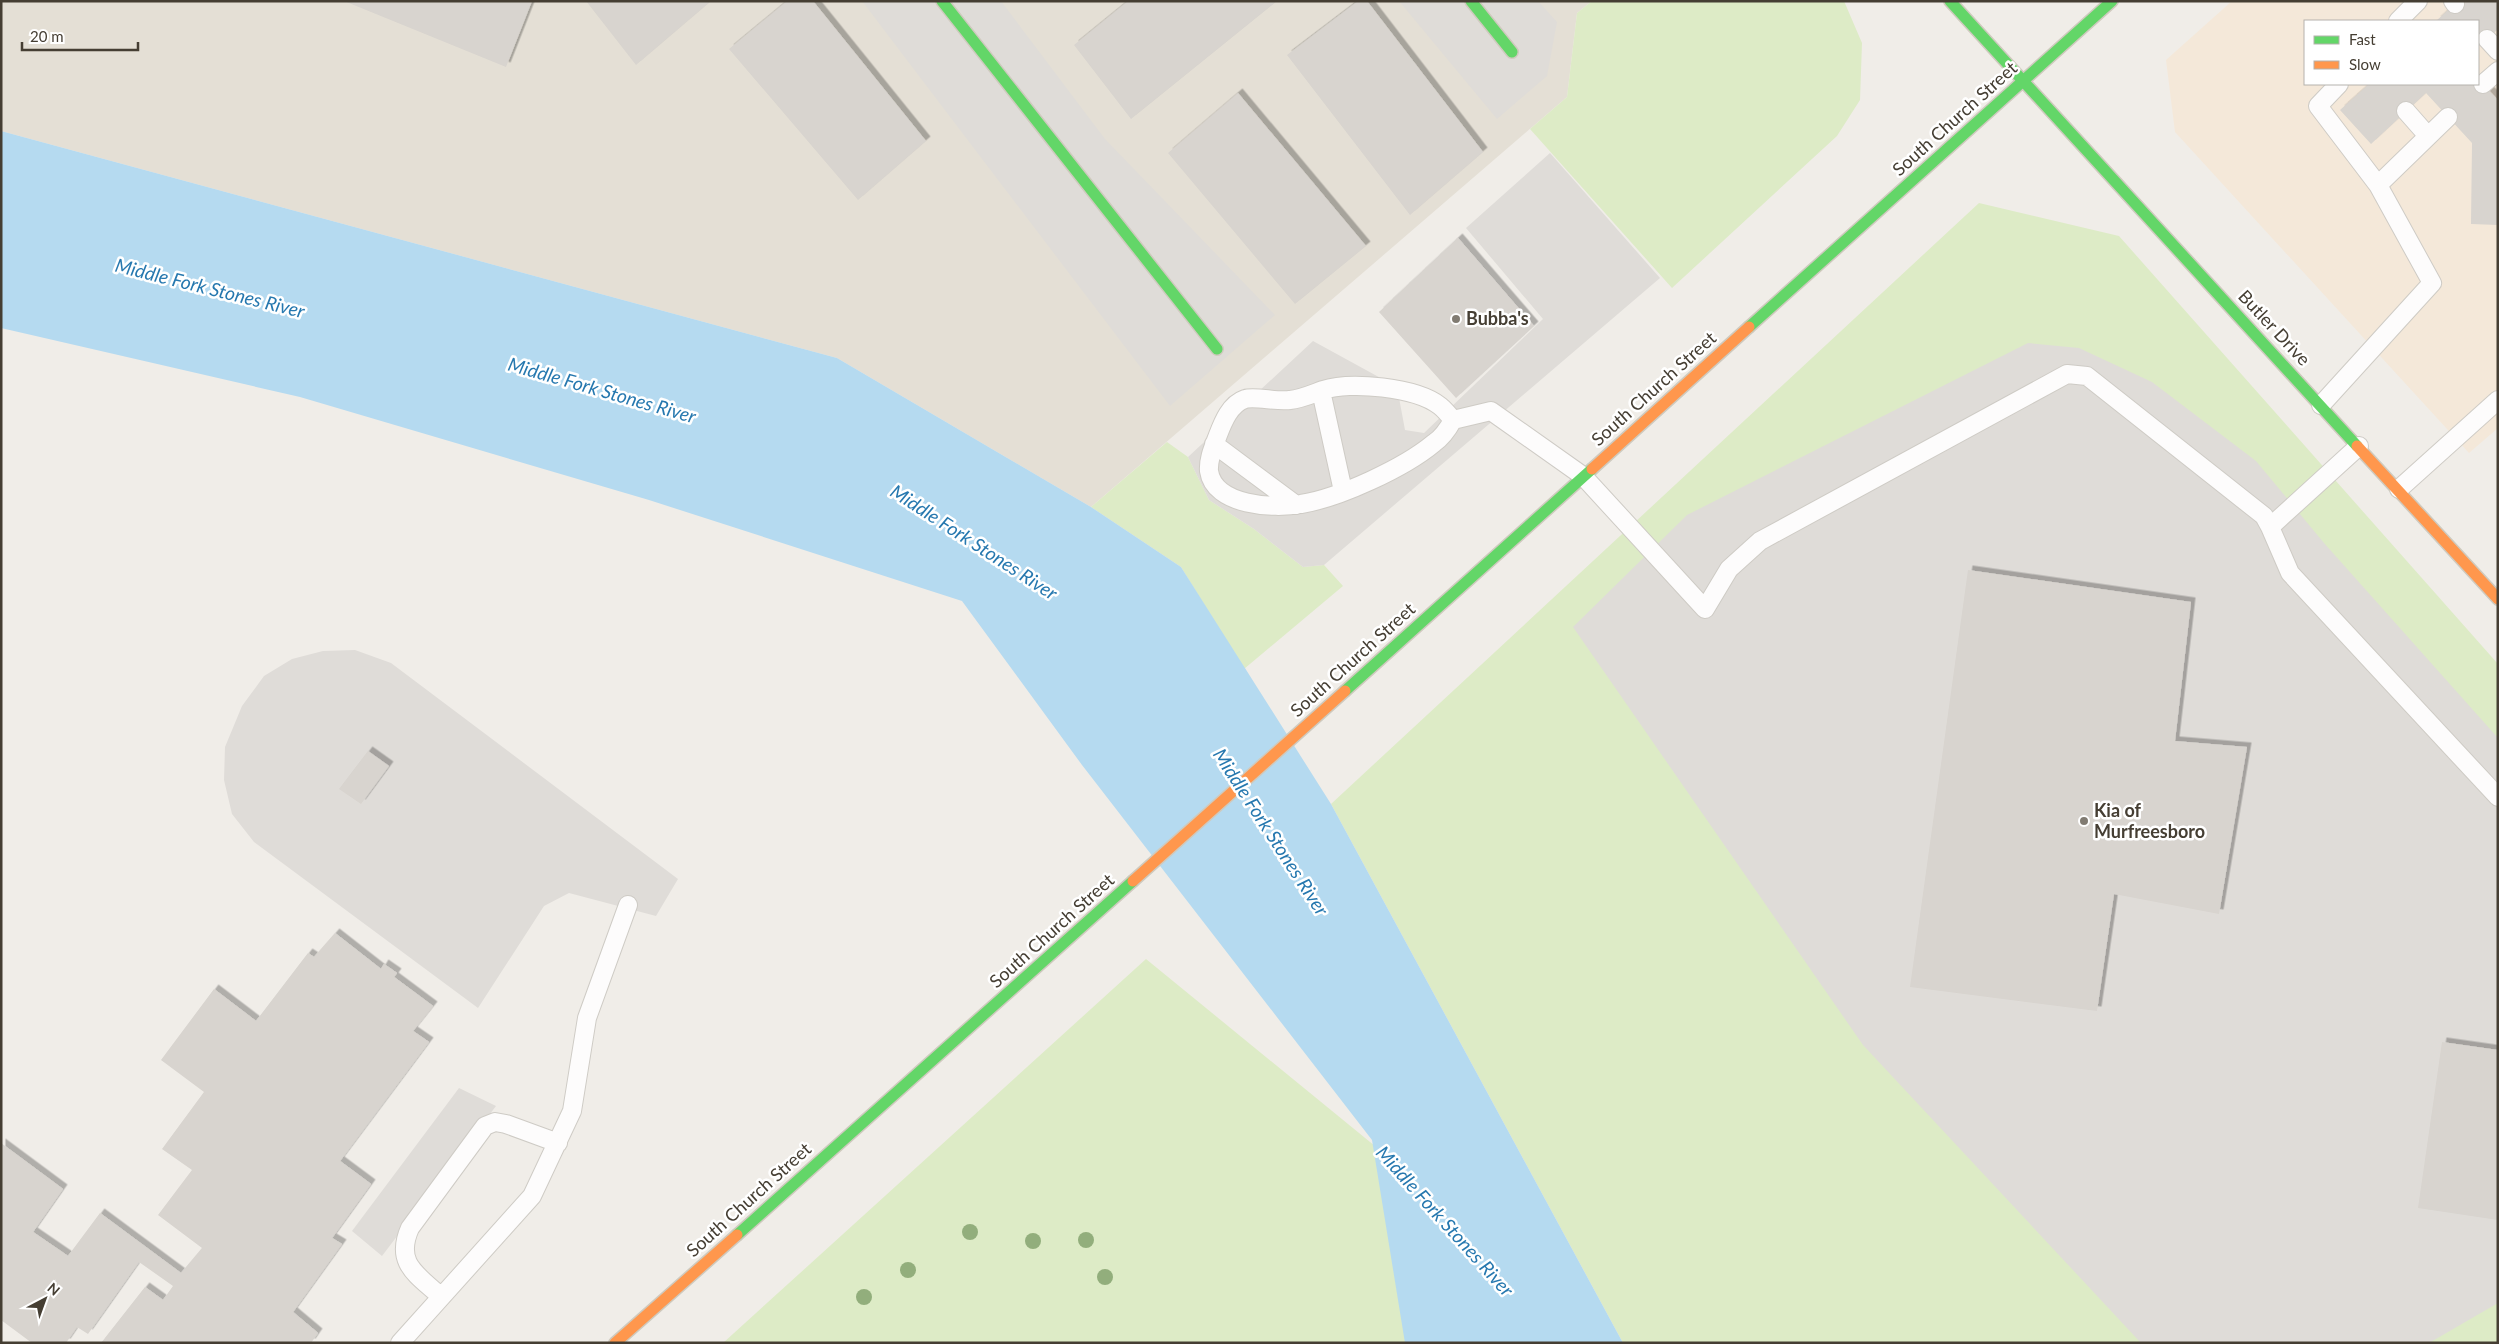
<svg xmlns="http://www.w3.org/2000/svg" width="2499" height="1344" font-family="Lato,sans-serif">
<defs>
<filter id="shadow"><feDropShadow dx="4.5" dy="-4.5" stdDeviation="0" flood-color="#0004"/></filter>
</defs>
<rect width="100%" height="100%" fill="#f0ede8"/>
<path fill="#e4dfd5" d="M1,1H1592L1577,13L1567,97L1091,507L837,358L1,131Z"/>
<path fill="#f4e8d9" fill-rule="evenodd" d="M2232,1H2498V428L2469,453L2175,132L2166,60ZM2305,21H2478V84H2305Z"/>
<path fill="#ddebc6" d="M1592,1H1844L1862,43L1860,100L1837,136L1672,288L1530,129L1567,97L1577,13Z
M1979,203L2119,236L2498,664V1343H1623L1331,804Z
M1167,442L1188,457L1209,500L1254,529L1303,567L1324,565L1343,586L1244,669L1181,567L1091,507Z
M1146,959L1616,1343H723Z"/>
<path fill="#dfdcd8" d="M862,1H1001L1105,139L1275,315L1170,406Z
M1399,1H1538L1557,22L1547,76L1497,119Z
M1550,153L1660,278L1324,565L1303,567L1254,529L1209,500L1188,457L1313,341L1397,387L1405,430L1424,433L1543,319L1466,228Z
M2028,343L2079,348L2152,382L2256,461L2324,543L2498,738V1303L2429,1343H2141L1863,1045L1573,627L1687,515Z
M355,650L391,663L678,879L656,916L569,893L544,906L478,1008L254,842L232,814L224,780L225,747L242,706L264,676L292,659L323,651Z
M459,1088L496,1106L382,1256L352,1231Z"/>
<path fill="#b5daf0" d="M1,131L837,358L1091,507L1181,567L1331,804L1623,1343H1405L1372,1140L1082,765L962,601L649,500L300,397L1,328Z"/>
<path fill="#d8d4cf" filter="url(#shadow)" d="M344,1H532L506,67Z
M586,1H711L636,65Z
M787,1H813L926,141L858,200L729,49Z
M1128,1H1277L1131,119L1074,45Z
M1358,1H1367L1483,152L1410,215L1287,55Z
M2458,1H2498V29L2478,47V21H2436Z
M2478,79L2498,100V225L2471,224L2472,143L2426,93L2371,144L2340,110L2369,84H2478Z
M1238,93L1366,246L1295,304L1168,153Z
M1458,238L1534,326L1456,398L1379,312Z
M1968,570L2191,602L2175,741L2247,747L2219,914L2114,894L2097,1011L1910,987Z
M368,751L389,766L361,804L339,789Z
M335,933L381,969L384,964L397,973L394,977L433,1006L413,1031L429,1042L340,1161L371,1184L332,1238L342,1244L293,1312L318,1333L311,1343H101L145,1287L163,1300L173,1286L139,1262L88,1334L77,1327L66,1343H32L1,1320V1143L63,1189L33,1232L68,1256L100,1213L181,1273L202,1248L158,1215L192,1170L162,1149L204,1092L161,1060L214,989L256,1021L308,953L314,957Z
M2442,1042L2498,1050V1220L2418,1208Z"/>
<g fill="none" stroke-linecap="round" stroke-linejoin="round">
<defs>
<path id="lane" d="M2453,1L2455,4
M2398,21L2418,1
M2487,39L2498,51
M2483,84L2498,71
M2406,111L2428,136
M2378,185L2448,117
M1321,391L1343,491
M2321,405L2432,283L2378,185L2318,106L2339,84
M1453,420C1449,415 1445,410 1440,406C1416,387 1350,381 1323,390C1312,394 1301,399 1290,400C1277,402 1255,396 1245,399C1230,404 1223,422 1218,435C1214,446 1208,458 1209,471C1214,506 1274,509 1301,504C1339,498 1404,468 1434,443C1443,437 1448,429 1453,420L1491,411L1583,476L1705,609L1729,569L1760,541L2067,374L2087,376L2264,516L2270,527L2359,446
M1214,444L1296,505
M2399,489L2498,400
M2270,527L2290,573L2498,797
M441,1297C418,1275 394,1264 410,1228L485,1126L495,1122L506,1124L558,1143
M400,1343L532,1196L572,1111L587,1018L628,905"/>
<path id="fast" d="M942,1L1217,349
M1471,1L1512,52
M1950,1L2357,446
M1749,327L2112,1
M1345,691L1592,469
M737,1235L1133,881"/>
<path id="slow" d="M2357,446L2498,599
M1592,469L1749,327
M1133,881L1345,691
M615,1343L737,1235"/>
</defs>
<use href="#lane" stroke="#cecbc5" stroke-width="20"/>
<use href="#fast" stroke="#cfcabe" stroke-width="14"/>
<use href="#slow" stroke="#cfcabe" stroke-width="14"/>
<use href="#lane" stroke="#fdfcfc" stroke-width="18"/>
<use href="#fast" stroke="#63d668" stroke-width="11"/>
<use href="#slow" stroke="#ff974d" stroke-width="11"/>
</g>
<g fill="#92ae7c">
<circle cx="970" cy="1232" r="8"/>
<circle cx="1086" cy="1240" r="8"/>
<circle cx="1033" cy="1241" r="8"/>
<circle cx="908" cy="1270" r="8"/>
<circle cx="1105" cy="1277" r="8"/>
<circle cx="864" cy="1297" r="8"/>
</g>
<g fill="#817b72" stroke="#fff" stroke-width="2">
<circle cx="1456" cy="319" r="5"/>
<circle cx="2084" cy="821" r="5"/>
</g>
<g text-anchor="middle" stroke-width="5" stroke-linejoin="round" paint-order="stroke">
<g font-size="18" fill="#453e33" stroke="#fff">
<text transform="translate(1955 119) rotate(-42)" y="6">South Church Street</text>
<text transform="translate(2274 328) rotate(47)" y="6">Butler Drive</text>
<text transform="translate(1654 389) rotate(-42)" y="6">South Church Street</text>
<text transform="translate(1353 660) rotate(-42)" y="6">South Church Street</text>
<text transform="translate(1052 931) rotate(-42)" y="6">South Church Street</text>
<text transform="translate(749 1200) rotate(-42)" y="6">South Church Street</text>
</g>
<g font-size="18" font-weight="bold" fill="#453e33" stroke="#fff" text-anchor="start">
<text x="1466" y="325">Bubba's</text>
<text x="2094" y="817">Kia of<tspan x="2094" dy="21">Murfreesboro</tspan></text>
</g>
<g font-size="19" font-style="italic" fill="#2678af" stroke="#fff">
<text transform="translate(210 288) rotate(14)" y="7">Middle Fork Stones River</text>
<text transform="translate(602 390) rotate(16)" y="7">Middle Fork Stones River</text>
<text transform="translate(974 542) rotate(33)" y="7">Middle Fork Stones River</text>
<text transform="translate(1271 832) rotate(57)" y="7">Middle Fork Stones River</text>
<text transform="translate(1445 1221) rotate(48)" y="7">Middle Fork Stones River</text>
</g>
</g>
<rect width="2499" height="1344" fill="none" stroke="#453e33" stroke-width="5"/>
<rect x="2304" y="20" width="175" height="65" fill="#ffffff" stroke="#b5b2ad"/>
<rect x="2314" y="36" width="25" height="8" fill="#63d668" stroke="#b5b2ad"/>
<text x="2349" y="45" font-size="15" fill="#453e33">Fast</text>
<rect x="2314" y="61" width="25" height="8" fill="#ff974d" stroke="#b5b2ad"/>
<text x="2349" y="70" font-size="15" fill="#453e33">Slow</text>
<g transform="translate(45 1299) rotate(41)" stroke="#ffffff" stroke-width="4" paint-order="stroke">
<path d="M0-4L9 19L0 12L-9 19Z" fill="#453e33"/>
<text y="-8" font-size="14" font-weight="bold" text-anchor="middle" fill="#453e33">N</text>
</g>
<path d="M22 42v8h116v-8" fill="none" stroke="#453e33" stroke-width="2.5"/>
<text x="30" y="42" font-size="15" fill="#453e33" stroke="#ffffff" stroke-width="4" paint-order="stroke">20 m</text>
</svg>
